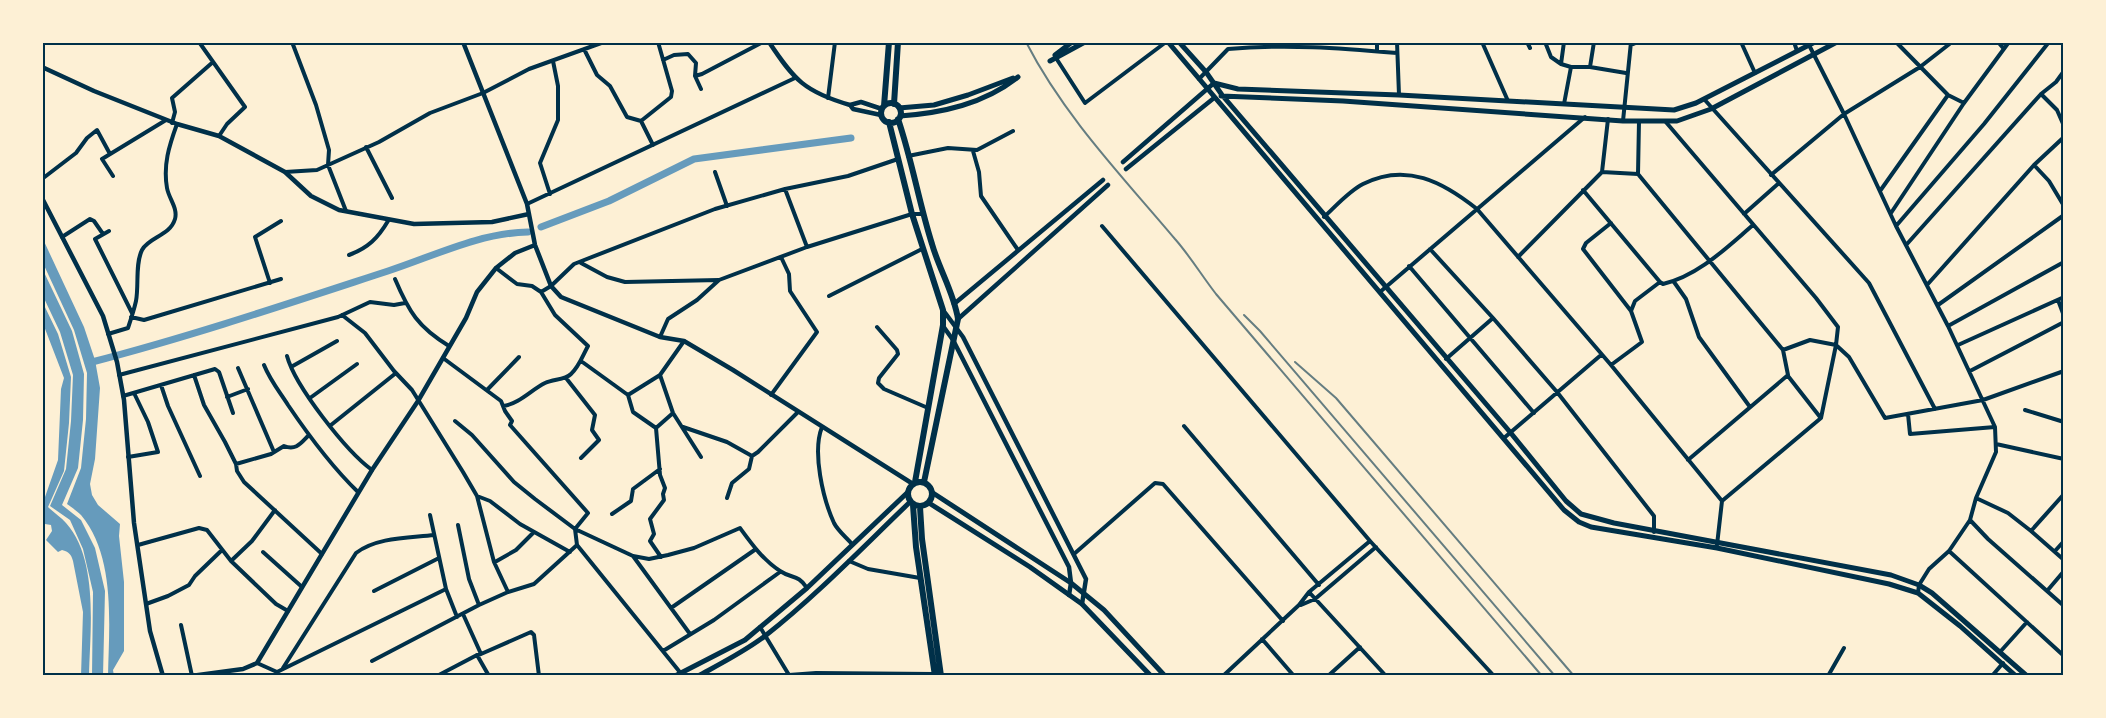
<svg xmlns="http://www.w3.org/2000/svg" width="2106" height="718" font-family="'Nunito Sans',sans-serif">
<rect width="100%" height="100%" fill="#fdf0d5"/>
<path fill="#669bbc" d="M42,237L84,327L95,360L100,388L95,459L90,484L92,495L98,505L120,524L119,536L124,582V651L113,670L114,676H108C109,625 116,557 81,515C77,511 71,507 67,504L81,468L86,419L87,373L74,330L42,261Z
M42,268L72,331L84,374L83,420L78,468L62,505L81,520L95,548L105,591L103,676H92L93,592L83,549L70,520L50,506L66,469L71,421L73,375L60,332L42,294Z
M42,301L58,334L71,377L69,423L64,471L48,507C54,513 61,517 66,523C99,560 90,630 89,676H81L83,612L73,561C71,554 69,552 62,550L58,552L46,540L52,531L51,525L45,524L42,526V499L45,497L58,460L61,389L64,378L42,321Z"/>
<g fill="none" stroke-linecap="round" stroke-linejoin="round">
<path stroke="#669bbc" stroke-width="7" d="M541,227L609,201L694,159L851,138
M92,362C192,336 290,303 388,271C434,256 479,233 528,232"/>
<path stroke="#003049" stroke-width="4" d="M199,42L245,107L227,124L219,136
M292,42L316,105L329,150L328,165L346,211
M1397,42L1399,95
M1482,42L1508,101
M1527,42L1530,48
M1545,42L1551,57L1561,64L1571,67H1590L1626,73
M1741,42L1755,73
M1794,42L1797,51
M1896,42L1948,95L1964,103
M1998,42L2004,49
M1631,45L1638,42
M1809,45L1844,114L1896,226L1948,326L1995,427L1996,452L1976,498L1970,520L1949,551L1929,569L1919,585L1918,593
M584,49L597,75L610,86L627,117L641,121L653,145
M1377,51V42
M1056,58L1085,103L1166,42
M663,60L674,55L688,54L696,63L695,76L701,89
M1561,64L1564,42
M1590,67L1594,42
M695,76L702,74L763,42
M1199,79L1228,49C1287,44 1339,48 1397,53
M2041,94L2057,110L2064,126
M828,98L835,42
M1704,99L1869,283L1935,409
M1564,104L1571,67
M641,121L671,97L672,91L658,42
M1623,121L1631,42
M1639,121L1638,174L1783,350L1788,375L1688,460
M1665,121L1816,298L1838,327L1836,345L1821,418L1722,501
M172,123L175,112L172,98L213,62
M366,147L392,198
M973,151L979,172L981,196L1018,250
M908,156L948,148L977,150L1013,131
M2034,165L2049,181L2064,206
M285,172L317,170L379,142L430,113L483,93L529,69L604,42
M715,172L727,206
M1602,172L1638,174
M1771,175L1844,114L1920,67L1952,42
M113,176L102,159L166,120
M42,179L76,153L87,138L97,130L110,154
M785,189L807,247
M1583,190L1660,282
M1880,191L1948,95
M550,194L540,163L558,120V86L553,61
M527,204L795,78
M1891,213L1964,103L2009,42
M1744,214L1779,183
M1324,217C1336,206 1349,191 1363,184C1406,162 1443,182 1477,209L1611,365L1722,501L1717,545
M1611,223L1586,243L1583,249L1631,311
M1102,226L1370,541L1494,676
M1896,226L1984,124L2049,42
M109,231L95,239L132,313
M62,237L90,219L94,221L103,234
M1907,244L2041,94L2056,82L2064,71
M1430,249L1493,318L1557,392L1654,516V532
M349,255C368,248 378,238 388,221
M1518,257L1602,172L1608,119
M581,263L607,277L625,282L719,280
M1409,266L1534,413
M496,268L517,284L532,286L541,292L555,315L588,346C583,355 579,367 571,374C565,380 554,379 545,383C531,390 520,403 504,406
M395,279C409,312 418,327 449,346
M1674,282L1686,299L1699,337L1750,407
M270,283L255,237L281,221
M1927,285L2034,165L2064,137
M541,292L551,286L574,264L715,209L785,189L848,176L898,159
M1380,292L1585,117
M829,296L922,249
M2058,300L2064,316
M1938,305L2064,215
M342,315L365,333L394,371L412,390L463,472L477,496L494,562L508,592
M131,317L144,320L281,279
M1948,326L2064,262
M877,327L897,350L898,354L879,378L878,383L884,389L928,408
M108,334L128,328C131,319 134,310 136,301C139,285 135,264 142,250C149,237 170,236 175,219C178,208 169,199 167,188C163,165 169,146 177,124
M660,337L668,319L697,300L719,280L807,247L912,214H922
M684,341L660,375L673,413L701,457
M1958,345L2064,297
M1783,350L1810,340L1836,345L1849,357L1885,418L1983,400L2064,371
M287,356C295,386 346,451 372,470
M443,358L501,401L505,411L512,421L510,425L588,513L575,529L577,545
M1446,359L1493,318
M581,361L628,395L633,412L656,428
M264,365C270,380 279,391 288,405C309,436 331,466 358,492
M1611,365L1642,342L1631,311L1635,301L1660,282L1663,284C1698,276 1726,248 1753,225
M291,367L337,341
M238,368L274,452
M1970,371L2064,322
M119,375L338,317L370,302L394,305L405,303
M194,375L204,405L225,442L236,464L237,471L244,482L322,554
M1788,376L1820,417
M566,378L595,415L592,430L599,440L581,458
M161,385L168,406L200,476
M487,390L519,357
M628,395L660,375
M771,395L817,332L790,291L789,274L781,257
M123,396L215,369L219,372L233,413
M227,397L248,389
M310,398L357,364
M2025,410L2064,422
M1908,414L1910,434L1995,427
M455,421L472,435L514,482L535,499L575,529L633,556L649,559L668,555L694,548L740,528C751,543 763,560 780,571C792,579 798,574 807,588
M331,425L396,373
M1184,426L1319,585
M683,427L727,442L752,456
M822,427C812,452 823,499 834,523C838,531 846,537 852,544
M1504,438L1601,355
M1996,444L2064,459
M752,456L758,452L798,412
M128,457L158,452L148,422L134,393
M236,464L271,454L284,446C296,451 301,443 309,435
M477,496L490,501L520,524L570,552
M727,498L732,483L749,469L752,456
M1976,498L2008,513L2031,531L2064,560
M612,514L631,501L633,489L660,469
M430,515L446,589L457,617
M1970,520L1988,539L2064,606
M458,525L469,579L479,605
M2031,531L2064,494
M138,545L199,528L207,530L231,561L276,604L288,611
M1949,551L2064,656
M2055,551L2064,541
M263,552L302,587
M1074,554L1155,483L1163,484L1283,621
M633,556L690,634
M661,557L650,541L654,534L650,519L664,500L663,494L665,488L660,475L656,428L673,413
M231,561L252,541L275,510
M849,561L868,569L920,578
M495,562L516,550L534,532
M374,591L439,558
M2047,591L2064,571
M1309,592L1386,676
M146,604L168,596L189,585L195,576L222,550
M1301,605L1315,599L1376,547
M671,608L756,549
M463,614L481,654L477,655L489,676
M181,625L192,676
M760,627L789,675
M1262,639L1294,676
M663,651L714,620L780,572
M2000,652L2027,622
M481,654L531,632L534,635L539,676
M372,661L479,605L508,592L534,584L577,545L683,676
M257,663L277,672L446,589
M283,668L356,553C377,537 409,538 434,535
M789,675L816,673L934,674
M437,676L477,655
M1223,676L1299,605L1309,592L1370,541
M1328,676L1360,647
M1828,676L1844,648
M1992,676L2003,663"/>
<path stroke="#003049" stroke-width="4.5" d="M463,42L527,204L535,245L551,286L561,297L660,337L684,341L733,370L913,484
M769,42C794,80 805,92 850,105L853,109L881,115
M42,67L94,91L177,124L219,136L285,172L311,196L339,210L414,224L492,222L529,214
M850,105L861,102L882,109
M1123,162L1214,83
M1126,169L1214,98
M42,198L103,316L117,362L124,400L134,523L150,631L163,676
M954,304L1103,180
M943,310L963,337L1086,579L1082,604
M958,319L1108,185
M943,326L953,340L1069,567L1071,583L1069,595
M191,676L243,669L257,663L372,470L418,401L466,318L477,292L496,268L515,253L535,245"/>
<path stroke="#003049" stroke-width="5" d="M933,493L1071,583L1104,610L1165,676
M929,503L1030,567L1082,604L1151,676"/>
<path stroke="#003049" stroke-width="5" d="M1168,42L1564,510L1579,522L1591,527L1717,548L1889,584L1918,593L1960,626L2016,676
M1179,42L1206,72L1222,95L1510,432L1566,501L1581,514L1614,523L1891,575L1919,585L1932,593L2027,676
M1055,55L1072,42
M1050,61L1085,42
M1214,83L1238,89L1399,95L1674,110L1696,103L1815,42
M1221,96L1343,101L1623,121H1677L1711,109L1837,42
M899,108L934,105L968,95L1013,78
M900,116C942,113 984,104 1018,77
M675,676L745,640L807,588L908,492
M698,676C720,664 744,652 765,636C816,596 863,547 910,502"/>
<path stroke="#003049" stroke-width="6" d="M881 113a10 10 0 1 1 20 0a10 10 0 1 1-20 0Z
M894,104L898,42
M884,106L889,42
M898,119C912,160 919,203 932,244C939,269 954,293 958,319L924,482
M889,122L912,214L943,310V325L915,482
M908 494a12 12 0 1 1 24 0a12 12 0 1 1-24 0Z
M913,505L916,547L935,676
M920,507L922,539L941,676"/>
<path stroke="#657d81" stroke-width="2" d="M1026,42C1064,116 1122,176 1175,239C1190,256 1202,276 1216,294L1542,676
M1244,315L1260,331L1555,676
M1295,362L1336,398L1574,676"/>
</g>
<rect width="2106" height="718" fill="none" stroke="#fdf0d5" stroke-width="87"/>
<rect x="44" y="44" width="2018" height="630" fill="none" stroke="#003049" stroke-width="2"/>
</svg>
